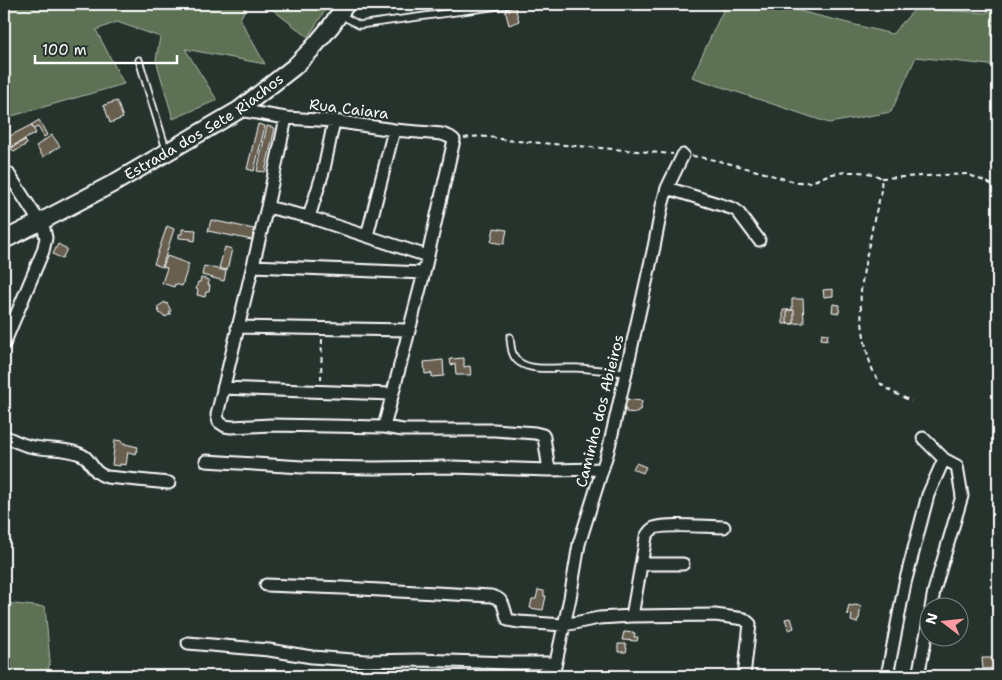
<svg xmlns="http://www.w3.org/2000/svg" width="1002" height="680" font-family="'Shantell Sans',sans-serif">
<rect width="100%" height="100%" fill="#26332d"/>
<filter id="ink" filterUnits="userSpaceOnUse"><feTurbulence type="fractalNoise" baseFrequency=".02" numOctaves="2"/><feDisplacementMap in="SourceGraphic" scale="10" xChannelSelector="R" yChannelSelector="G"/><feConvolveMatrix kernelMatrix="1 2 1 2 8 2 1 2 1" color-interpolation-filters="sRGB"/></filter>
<g filter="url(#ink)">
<path fill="#5d7255" stroke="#aeb8aa" d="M4,4H248L240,19L265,64L185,49L217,100L173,119L156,60L160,37L117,22L96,30L124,84L5,118L4,117Z
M265,4H327L328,6L308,37Z
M726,4H771L892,34L916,8L985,13L998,6V66L916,57L891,112L829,123L692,77Z
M4,603L45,607L50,661L47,676H4Z"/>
<path fill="#675e50" stroke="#fff" d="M515,7L519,21L509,25L505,10Z
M117,101L123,118L110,123L104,105Z
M39,120L47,135L44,137L38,127L34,129L31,125Z
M258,124L265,126L254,171L247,169Z
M31,125L36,133L11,147L6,138Z
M267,126L275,128L265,172L257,171Z
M52,135L60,146L43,157L36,146Z
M25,140L27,144L14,152L11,148Z
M211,220L254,229L252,240L208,231Z
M167,226L174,229L162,267L154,264Z
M494,228L507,230L504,244L491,242Z
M182,229L196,230L195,241L190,240L191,239L179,238V234H182Z
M58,244L67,249L62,259L53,254Z
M225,247L232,249L227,270L219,268Z
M167,256L189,264L182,286L175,284L174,287L162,283L167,268L163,267Z
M204,266L226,271L224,281L202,275Z
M201,278L209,280L208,285H210L209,292H206L205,297L197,295L198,290L196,289L198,282H200Z
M833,289V296L824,297L823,290Z
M792,299H803L804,323L783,324V310H792Z
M165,302L166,304L167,303L171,311L169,312L171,314L165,317L164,315L163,316L161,314H160L157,307Z
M833,304L840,305L839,313L832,312Z
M787,310H794V324H787Z
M822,333L828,334L827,340L821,339Z
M464,358V367L470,366L471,375H456L455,364L451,365L450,359Z
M443,360L444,376L432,377V373L425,374L424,362Z
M626,399L642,401L640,410H638L637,413L626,412V409L624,408Z
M115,440L122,441V443H125V444L138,447L136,454L128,452L126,465L120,464V466L112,465Z
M636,463L646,467L643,473L633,469Z
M538,590L544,591V596H546L543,610L530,608L532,599H536Z
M849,605L853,606L854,605L861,606L859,619H858L857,623L851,621L852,615L847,614Z
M791,618L794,628L789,630L785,619Z
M624,632L635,633L634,637H638L637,641L622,640Z
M618,644H626V648H627L626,652H618Z
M982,658H995V668L983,669Z"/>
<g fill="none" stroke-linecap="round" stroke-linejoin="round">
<defs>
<path id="lane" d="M341,15L359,25L506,5
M139,60L166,149
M510,337C511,346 511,356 519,362C532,372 559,367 576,368C593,369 609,371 626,373"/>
<path id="street" d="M239,110L286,118L334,121L394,130L442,134L450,137L454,140L424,273L384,427
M286,118L267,207L217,415L219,422L225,426L231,427L271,425L384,427L403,430H494L535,433L543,435L544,437L549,470
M667,188L734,209L738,212L759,240
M267,207L309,217L427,256
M309,217L324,169L334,121
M367,236L394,130
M253,266L424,273
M237,327L409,330
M4,344L43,251L46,238L44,229L8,173
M223,388L392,394
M4,436C13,440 23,446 34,447C48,450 63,448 77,453C93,457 89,472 107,477L169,483
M923,438L944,459L957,466L962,496L934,591L931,608
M206,461L302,467L374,468L452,467L549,470L602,469
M641,564H683
M266,585L343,588L491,596C506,599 503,609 508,620L519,622L564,625L599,618L632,616L715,615L744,619L750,624L744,676
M632,616L646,537C648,533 650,530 654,528C668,523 707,527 724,527
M188,643L269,650L312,657L366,661L418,660L510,663H556
M553,676L570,598L579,544L608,451L618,408L654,247L662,206L667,188L683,155
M887,676L905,583L928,495L944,459
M918,676L930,616"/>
<g id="secondary">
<path id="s1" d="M4,240L40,222L114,183L239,110L294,67L311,50L331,26L346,4"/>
</g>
</defs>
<use href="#lane" stroke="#fff" stroke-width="9"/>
<use href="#street" stroke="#fff" stroke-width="15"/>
<use href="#secondary" stroke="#fff" stroke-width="20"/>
<path stroke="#fff" stroke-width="2" stroke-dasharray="5 4" stroke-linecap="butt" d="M464,138C478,135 492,137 506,140L673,154
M692,156C715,159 738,166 761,172C776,176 794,184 810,182C816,181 822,177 828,175C841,171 871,170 881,178C883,193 876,209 873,224C869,246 863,269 861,292C859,313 866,369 881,384C890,392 901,396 911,401
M881,178L967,174L998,187
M321,380L322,338"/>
<use href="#lane" stroke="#26332d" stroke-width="5.5"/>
<use href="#street" stroke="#26332d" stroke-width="11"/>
<use href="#secondary" stroke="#26332d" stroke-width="16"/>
</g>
</g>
<g text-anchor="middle" stroke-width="4.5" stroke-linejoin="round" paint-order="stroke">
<g font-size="15" fill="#fff" stroke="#26332d">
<text transform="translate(349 109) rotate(7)" y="5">Rua Caiara</text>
<text dy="5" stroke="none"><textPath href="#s1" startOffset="230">Estrada dos Sete Riachos</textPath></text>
<text transform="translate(600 411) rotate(-76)" y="5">Caminho dos Abieiros</text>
</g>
</g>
<rect width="1002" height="680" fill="none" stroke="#26332d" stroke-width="20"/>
<rect x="10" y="10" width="982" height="660" fill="none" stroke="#fff" stroke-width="2" filter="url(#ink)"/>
<g transform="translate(944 622) rotate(286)"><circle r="24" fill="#26332d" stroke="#7d8581"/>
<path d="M0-4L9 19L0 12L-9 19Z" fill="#ff9aa2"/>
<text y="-8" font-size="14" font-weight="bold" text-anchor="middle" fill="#ffffff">N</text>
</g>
<path d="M35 55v8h142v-8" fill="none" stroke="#ffffff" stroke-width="2.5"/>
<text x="42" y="55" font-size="15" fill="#ffffff" stroke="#26332d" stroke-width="4" paint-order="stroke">100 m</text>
</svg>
